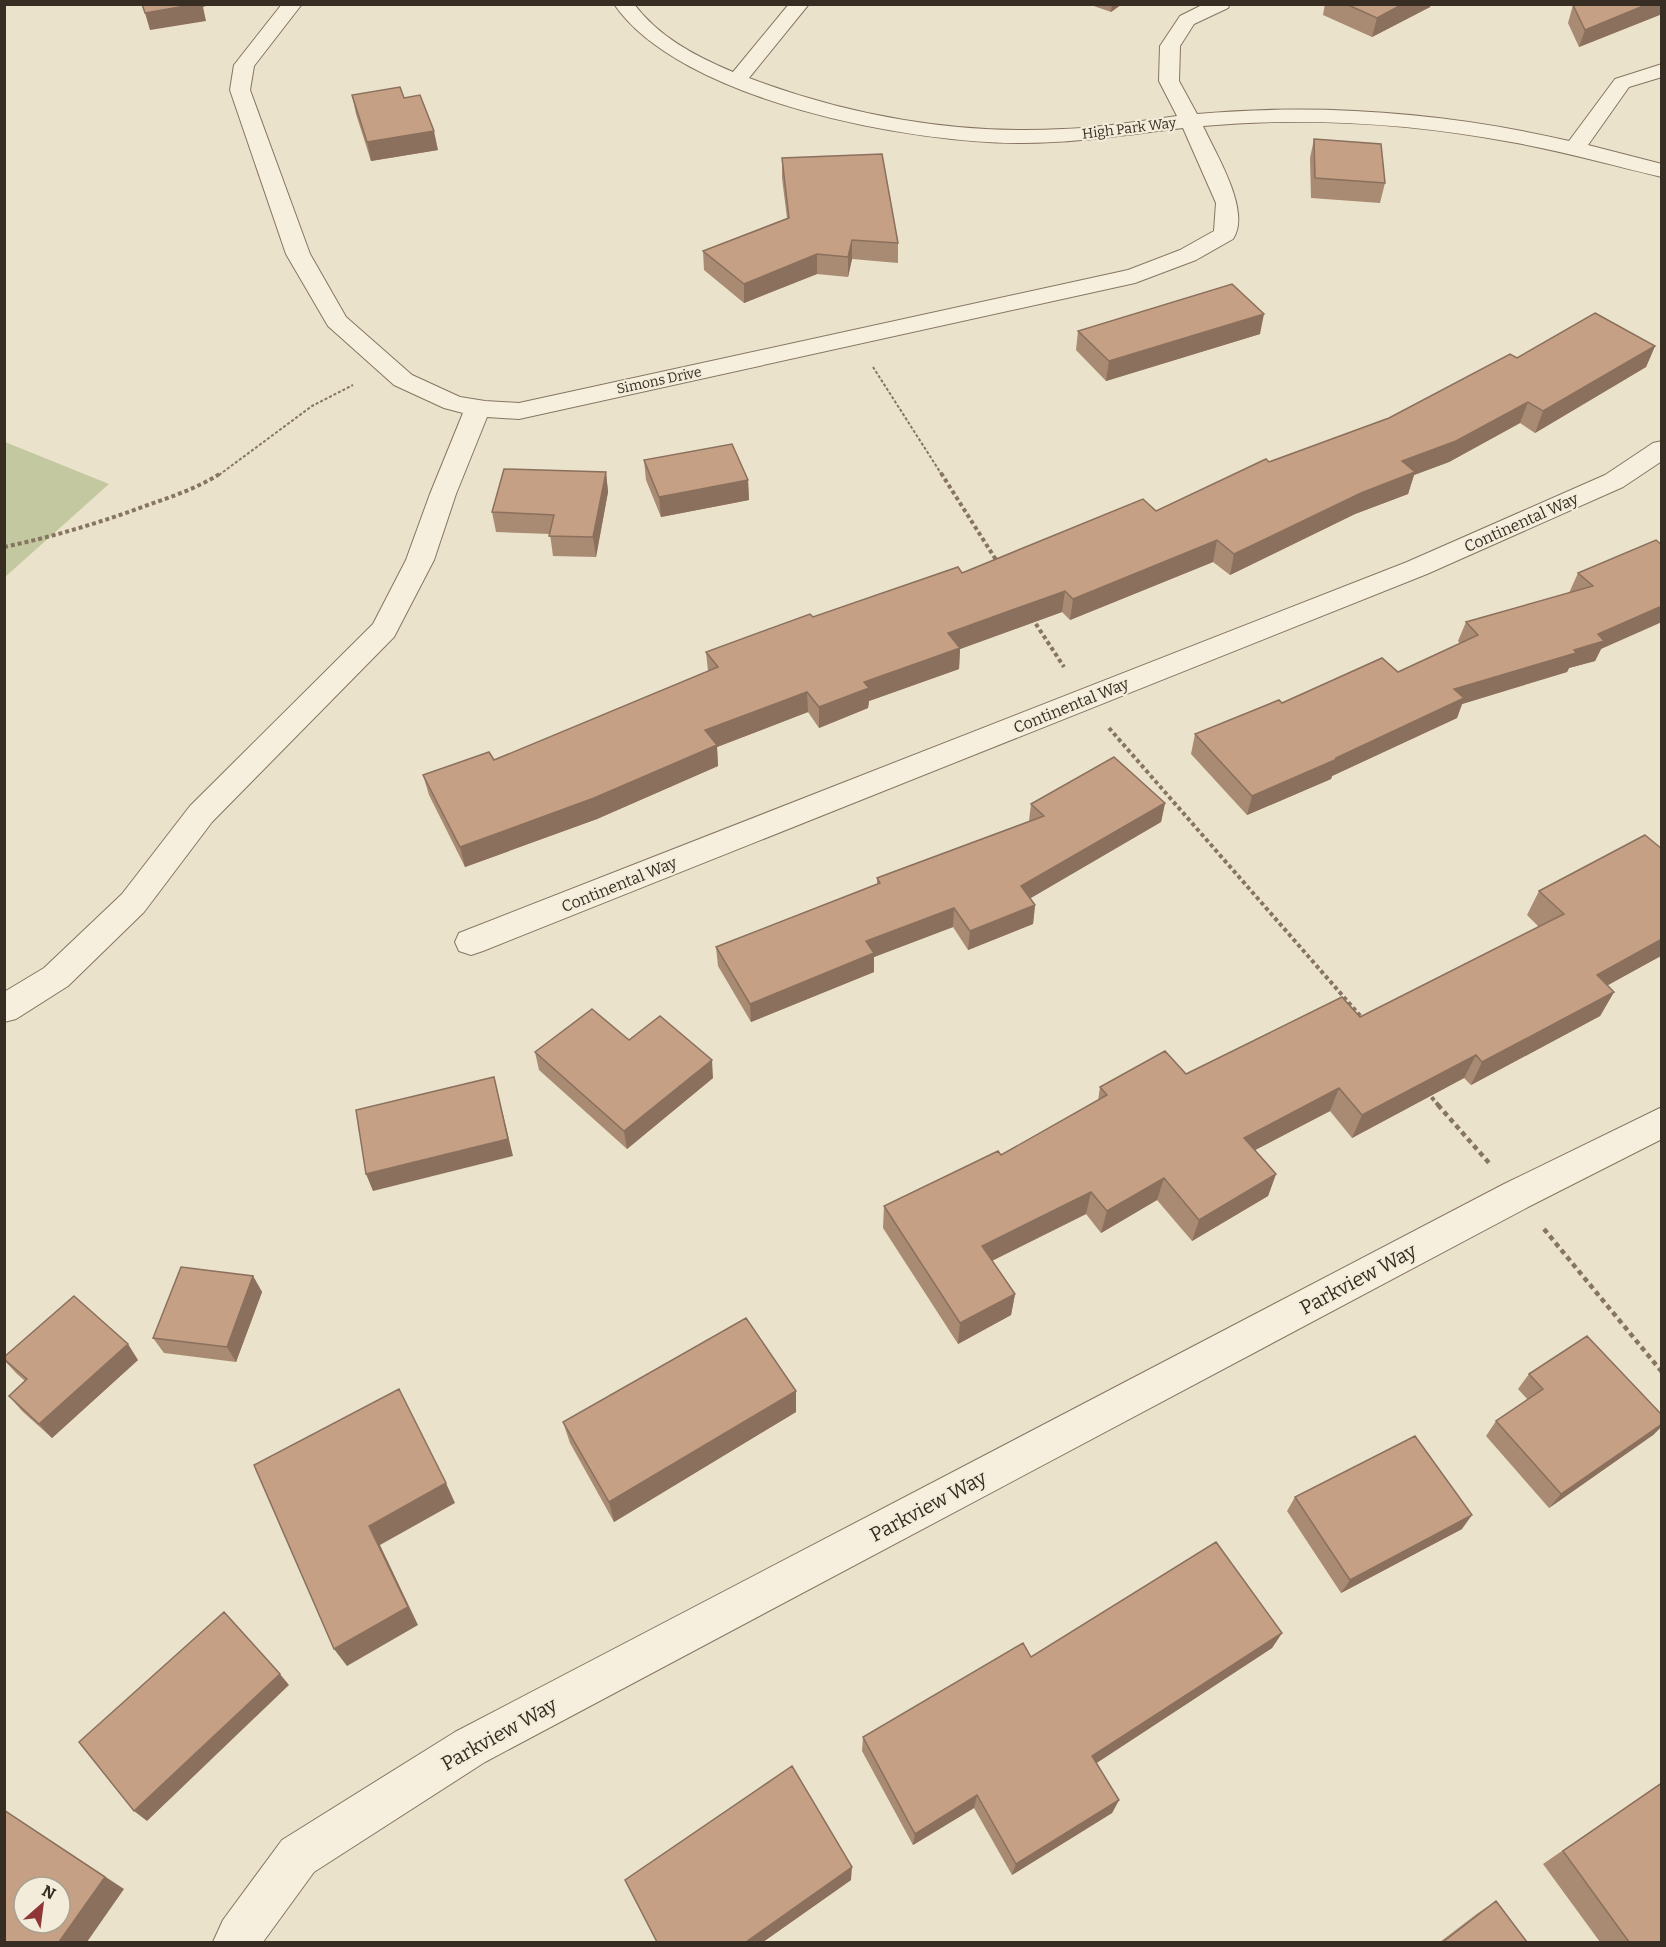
<svg xmlns="http://www.w3.org/2000/svg" width="1666" height="1947" font-family="Bitter,serif">
<rect width="100%" height="100%" fill="#ebe2cb"/>
<path fill="#c3c8a0" d="M5,442L109,484L5,577H4Z"/>
<g fill="none" stroke-linecap="round" stroke-linejoin="round">
<defs>
<path id="minor" d="M282,4H302L254,66L250,90L310,254L346,317L412,375L460,397L485,401L519,403L1128,270L1180,250L1214,231L1216,203L1183,128C1130,134 1078,143 1024,143C913,144 680,101 614,4H634C659,37 695,56 733,72L789,4H809L749,78C849,116 957,135 1063,129C1101,128 1139,121 1177,116L1159,81L1160,46L1180,16L1204,4H1230L1228,8L1194,24L1180,46L1179,81L1197,114C1321,103 1448,113 1569,141L1615,79L1662,64V77L1629,87L1588,145L1662,164V177C1611,165 1562,151 1511,142C1411,123 1304,117 1203,126C1215,153 1252,211 1233,239L1196,260L1135,283L519,419L487,417L456,494L434,560L394,637L212,822L144,912L68,986L16,1019L4,1022V992L44,968L122,894L190,806L373,624L406,560L430,494L463,413L444,408L394,385L328,326L286,254L230,90L234,65Z
M1662,441V461L1623,487L1427,574L483,951L471,955L459,951L455,942L459,933L1407,562L1605,475L1653,443Z
M1662,1107V1139L1530,1206L485,1762L314,1872L263,1942H213L223,1920L282,1840L455,1732L1504,1184Z"/>
</defs>
<use href="#minor" stroke="#867561" stroke-width="2"/>
<path stroke="#867561" stroke-width="2" stroke-dasharray="3 2" stroke-linecap="butt" d="M873,367L942,475
M219,475L312,406L353,385"/>
<path stroke="#867561" stroke-width="4" stroke-dasharray="4 3" stroke-linecap="butt" d="M941,473L998,563
M4,547C52,537 99,523 145,506C171,497 198,488 221,473
M1032,618L1064,667
M1109,728L1363,1019
M1427,1092L1439,1106"/>
<path stroke="#867561" stroke-width="4.5" stroke-dasharray="5 4" stroke-linecap="butt" d="M1438,1105L1489,1163
M1544,1229L1662,1372"/>
<use href="#minor" fill="#f6efde" fill-rule="evenodd"/>
</g>
<path fill="#a98a72" d="M1088,4H1122L1111,12Z
M1325,4H1431L1430,7L1372,37L1323,15Z
M1662,4V14L1579,47L1568,23L1573,5Z
M352,95L404,98L438,150L371,161L356,114Z
M1314,139L1385,183L1380,203L1311,198L1310,158Z
M782,158L898,243V263L852,259L848,277L817,274L744,303L704,270L703,251L787,218L782,178Z
M1078,331L1260,334L1106,381L1076,350Z
M1655,346L1646,367L1535,433L1520,423L1449,462L1414,475L1408,494L1355,514L1230,575L1213,562L1070,620L1062,612L960,649L959,669L869,701L868,708L819,728L808,712L717,747L718,766L597,819L465,867L429,795L423,775L494,760L708,671L706,652L813,617L962,573L1156,511L1269,462L1389,418L1517,358Z
M644,460L748,480L749,500L661,517L646,480Z
M606,472L608,492L596,557L553,556L550,534L496,532L492,512Z
M1656,540L1595,661L1569,668L1567,672L1462,704L1457,718L1332,776L1331,779L1247,815L1191,754L1195,734L1282,703L1398,672L1460,644L1458,641L1466,622L1569,593L1578,573Z
M1165,803L1161,822L1030,898L1035,905L1033,924L968,950L953,927L874,957V972L751,1022L718,966L716,947L877,884V878L1029,821L1031,804Z
M1662,849V959L1659,957L1607,985L1614,992L1600,1016L1471,1085L1464,1078L1352,1138L1330,1111L1255,1150L1276,1174L1268,1196L1192,1241L1157,1200L1101,1233L1086,1214L992,1261L1015,1294L1011,1315L958,1344L883,1228L884,1206L1001,1155L1098,1101L1100,1087L1186,1074L1360,1017L1539,927L1527,915L1539,891Z
M629,1040L713,1078L627,1149L539,1070L535,1052Z
M253,1276L262,1292L236,1362L164,1353L153,1338Z
M4,1360H138L52,1438L22,1411L9,1396L25,1381L16,1373Z
M1529,1374L1662,1415V1426L1653,1435L1549,1508L1486,1436L1496,1421L1528,1400L1518,1389Z
M796,1412L614,1522L570,1443L563,1422Z
M1295,1497L1462,1529L1341,1593L1287,1511Z
M1282,1633L1272,1648L1096,1763L1119,1800L1112,1813L1012,1875L974,1808L913,1845L862,1751L863,1737L1031,1657Z
M1662,1782V1942H1600L1543,1864Z
M625,1880H851L763,1942H657Z
M1496,1901L1527,1942H1440L1478,1913Z"/>
<path fill="#8a705d" d="M197,4H212L203,7L206,21L150,30L145,13Z
M1112,4H1122L1111,12Z
M1403,4H1431L1430,7L1372,37L1377,18Z
M1648,4H1662V14L1579,47L1585,30Z
M434,131L438,150L371,161L367,142Z
M852,240V259L848,277V257Z
M817,254V274L744,303V284Z
M1264,314L1260,334L1106,381L1109,361Z
M1655,346L1646,367L1535,433L1543,411Z
M1528,402L1520,423L1449,462L1414,475L1408,494L1355,514L1230,575L1234,554L1402,461Z
M606,472L608,492L596,557L593,537Z
M748,480L749,500L661,517L659,497Z
M1217,540L1213,562L1070,620L1073,599Z
M1065,591L1062,612L960,649L959,669L869,701L868,708L819,728V707L948,633Z
M1662,606V622L1601,649L1595,661L1569,668L1567,672L1462,704L1457,718L1332,776L1331,779L1247,815L1252,796L1336,758L1454,689L1574,650L1598,634Z
M807,692L808,712L717,747L718,766L597,819L465,867L460,847L705,730Z
M1165,803L1161,822L1019,905L1021,886Z
M1035,905L1033,924L968,950L970,931Z
M954,908L953,927L874,957V972L751,1022L750,1004L866,941Z
M1662,939V953L1659,957L1583,999L1597,975Z
M1614,992L1600,1016L1471,1085L1482,1062Z
M1476,1055L1464,1078L1352,1138L1362,1115Z
M712,1060L713,1078L627,1149L624,1131Z
M494,1077L513,1156L373,1191L366,1174Z
M1339,1088L1330,1111L1236,1160L1244,1138Z
M1276,1174L1268,1196L1192,1241L1199,1220Z
M1164,1178L1157,1200L1101,1233L1107,1211Z
M1091,1192L1086,1214L979,1267L982,1246Z
M253,1276L262,1292L236,1362L227,1347Z
M1015,1294L1011,1315L958,1344L960,1323Z
M128,1344L138,1360L52,1438L39,1424Z
M796,1391V1412L614,1522L609,1502Z
M1662,1424V1426L1653,1435L1549,1508L1561,1494Z
M446,1483L455,1503L380,1545L418,1625L347,1666L334,1649L369,1526Z
M1472,1515L1462,1529L1341,1593L1350,1580Z
M1282,1633L1272,1648L1086,1770L1092,1756Z
M280,1674L289,1685L147,1821L134,1811Z
M977,1795L974,1808L913,1845L915,1834Z
M1119,1800L1112,1813L1012,1875L1016,1864Z
M4,1810L124,1889L87,1942H59Z
M852,1867L851,1880L763,1942H746Z"/>
<path fill="#c5a085" stroke="#8a705d" stroke-width="1.5" fill-rule="evenodd" d="M142,4H197L145,13Z
M1346,4H1403L1377,18Z
M1575,4H1648L1585,30L1573,5Z
M400,87L404,98L420,95L434,131L367,142L352,95Z
M1314,139L1381,144L1385,183L1315,178Z
M882,154L898,243L852,240L848,257L817,254L744,284L703,251L789,218L782,158Z
M1232,284L1264,314L1109,361L1078,331Z
M1595,313L1655,346L1543,411L1528,402L1456,441L1402,461L1415,472L1361,493L1234,554L1217,540L1073,599L1065,591L948,633L960,648L864,682L869,688L819,707L807,692L705,730L717,745L594,798L460,847L423,775L489,752L494,760L718,667L706,652L810,614L813,617L958,567L962,573L1143,499L1156,511L1266,459L1269,462L1389,418L1510,354L1517,358Z
M732,444L748,480L659,497L644,460Z
M504,469L606,472L593,537L549,536L554,515L492,512Z
M1656,540L1662,545V606L1598,634L1604,641L1574,650L1576,653L1454,689L1464,698L1336,758L1337,759L1252,796L1195,734L1279,700L1282,703L1382,658L1398,672L1478,635L1466,622L1593,586L1578,573Z
M1114,757L1165,803L1021,886L1035,905L970,931L954,908L866,941L874,953L750,1004L716,947L880,883L877,878L1044,816L1031,804Z
M1645,835L1662,849V939L1597,975L1614,992L1482,1062L1476,1055L1362,1115L1339,1088L1244,1138L1276,1174L1199,1220L1164,1178L1107,1211L1091,1192L982,1246L1015,1294L960,1323L884,1206L998,1151L1001,1155L1107,1095L1100,1087L1165,1051L1186,1074L1342,997L1360,1017L1564,914L1539,891Z
M592,1009L629,1040L660,1016L712,1060L624,1131L535,1052Z
M494,1077L508,1139L366,1174L356,1110Z
M181,1267L253,1276L227,1347L153,1338Z
M74,1296L128,1344L39,1424L9,1396L27,1379L4,1359V1357Z
M746,1318L796,1391L609,1502L563,1422Z
M1587,1336L1662,1415V1424L1561,1494L1496,1421L1543,1389L1529,1374Z
M399,1389L446,1483L369,1526L408,1607L334,1649L254,1465Z
M1415,1436L1472,1515L1350,1580L1295,1497Z
M1216,1542L1282,1633L1092,1756L1119,1800L1016,1864L977,1795L915,1834L863,1737L1023,1643L1031,1657Z
M224,1612L280,1674L134,1811L79,1742Z
M792,1766L852,1867L746,1942H657L625,1880Z
M1662,1783V1942H1629L1563,1851Z
M4,1810L105,1877L59,1942H4ZM24,1887H60V1923H24Z
M1496,1901L1527,1942H1443Z"/>
<g text-anchor="middle" stroke-width="4.5" stroke-linejoin="round" paint-order="stroke">
<g font-size="14" fill="#382d23" stroke="#f3ecda">
<text transform="translate(1129 128) rotate(-7)" y="5">High Park Way</text>
<text transform="translate(659 380) rotate(-12)" y="5">Simons Drive</text>
</g>
<g font-size="16" fill="#382d23" stroke="#f3ecda">
<text transform="translate(1521 522) rotate(-24)" y="6">Continental Way</text>
<text transform="translate(1071 705) rotate(-22)" y="6">Continental Way</text>
<text transform="translate(619 884) rotate(-22)" y="6">Continental Way</text>
</g>
<g font-size="20" fill="#382d23" stroke="#f3ecda">
<text transform="translate(1358 1279) rotate(-28)" y="7">Parkview Way</text>
<text transform="translate(928 1506) rotate(-28)" y="7">Parkview Way</text>
<text transform="translate(499 1734) rotate(-29)" y="7">Parkview Way</text>
</g>
</g>
<rect width="1666" height="1947" fill="none" stroke="#382d23" stroke-width="12"/>
<g transform="translate(42 1905) rotate(28)"><circle r="28" fill="#f3ecda" stroke="#a8a091" stroke-width="1.5"/>
<path d="M0-4.5L10 22L0 15L-10 22Z" fill="#8f3737"/>
<text y="-9" font-size="16" font-weight="bold" text-anchor="middle" fill="#382d23">N</text>
</g>
</svg>
